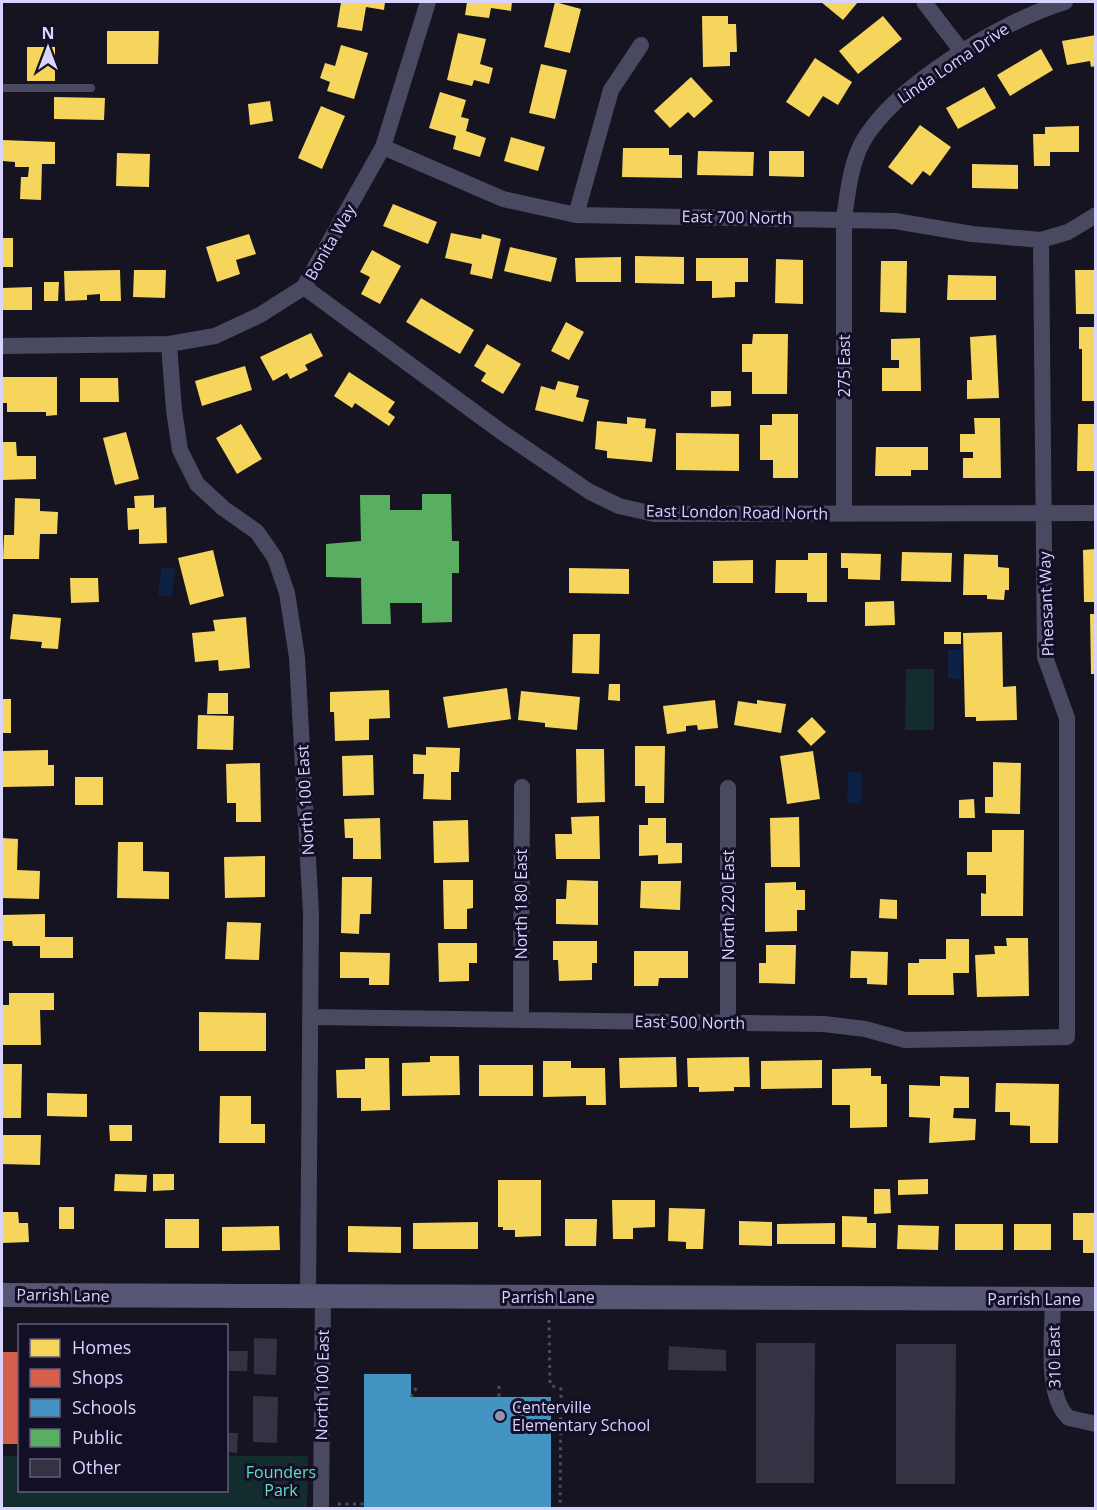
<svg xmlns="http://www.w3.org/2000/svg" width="1097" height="1510" font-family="'Open Sans',sans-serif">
<rect width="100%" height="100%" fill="#161421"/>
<path fill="#132c2d" d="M906,669H934V730H905Z
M2,1456H19L20,1490H226L227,1456H308L307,1508H2Z"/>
<path fill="#0d2144" d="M162,567L176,569L171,597L158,595Z
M948,650H961V679L948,678Z
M848,772L862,773L861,803H847Z"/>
<path fill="#f6d55c" d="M341,2H385L384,10L366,7L362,31L337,27Z
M467,2H512L511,11L491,8L489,18L465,15Z
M555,2L581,9L570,53L544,47Z
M821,2H858L843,20Z
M702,16H728V24H736L737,52H730V66L703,67Z
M883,16L902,39L858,74L839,51Z
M107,31H159L158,64H107Z
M458,33L486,39L480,64L493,68L489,84L474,80L472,86L447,80Z
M1096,35V66L1091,67L1090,61L1067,65L1062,41Z
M341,45L368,53L354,99L327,91L330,82L320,78L325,63L335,66Z
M27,47H55V81H27Z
M1041,49L1053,70L1010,96L997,75Z
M815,58L852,82L838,105L823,96L809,117L786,102Z
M541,64L567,70L555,119L529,113Z
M691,77L713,101L694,118L688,112L670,128L654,111Z
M984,87L996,108L958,129L946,108Z
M440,92L466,100L461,117L469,119L466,131L486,138L480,157L453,149L456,136L429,128Z
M54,97L105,98L104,120L54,119Z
M270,101L273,121L250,125L248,104Z
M321,106L345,116L322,169L298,158Z
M920,125L951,147L930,176L923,171L912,185L888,167Z
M1079,126V152H1050V166H1034L1033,134H1045V127Z
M511,137L545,147L538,171L504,161Z
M2,140L55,142V164H42L41,200L20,199L21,177H28L29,167H15V162L2,161Z
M623,148H669V155H682V178L622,177Z
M698,151L754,152L753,176L697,175Z
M769,151H804V177L769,176Z
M117,153L150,154L149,187L116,186Z
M972,164L1018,165V189L972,188Z
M393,204L437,222L428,244L383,226Z
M451,233L481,239L482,234L501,239L492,279L470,274L472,264L445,258Z
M249,234L256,254L236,260L240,274L217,282L206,247Z
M2,238H13V267H2Z
M510,247L557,258L551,282L504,271Z
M372,250L401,266L380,304L361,294L370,277L360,272Z
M635,256L684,257V284L635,283Z
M621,257V282H576L575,258Z
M696,258H748V282H735V297L712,298V281H696Z
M776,259L803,260V304L775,303Z
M881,261H907L906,313L880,312Z
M120,270L121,301H100V294L87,295V300L65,301L64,271Z
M134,270H166L165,298L133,297Z
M1075,270H1096V314H1076Z
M948,275L996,276V300H947Z
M44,282H59L58,301H44Z
M32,287V310H2V288Z
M421,298L474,330L460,354L406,322Z
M566,322L584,332L569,360L551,351Z
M1079,327H1096V401H1082V349H1079Z
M311,333L323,356L305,365L308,370L290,379L287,373L273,381L260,357Z
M753,334H788L787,394H752V372H742V344H752Z
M996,335L999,398L967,399V380H972L970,337Z
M920,338L921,391H882V368H899V360H891V339Z
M487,344L521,364L503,394L481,381L486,373L474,366Z
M245,366L252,390L202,406L195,381Z
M349,372L395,402L388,412L395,417L389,426L355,403L352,408L334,396Z
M2,377H57V415L46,416V412H7V403H2Z
M80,378H118L119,402H80Z
M558,381L579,386L576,397L589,400L583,422L535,410L541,386L555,390Z
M711,391H731V406L711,407Z
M772,414H798V478H773V460H760V425H772Z
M627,417L646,419L645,428L656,429L652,462L607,458V451L595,449L597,421L627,424Z
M974,418H1000L1001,478H963V458H973V452H960V434H975Z
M241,424L262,459L237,474L216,438Z
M1078,424H1096V471H1077Z
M126,432L139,479L115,485L103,438Z
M676,433L739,434V471L676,470Z
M2,442H16L17,456H36V479L2,480Z
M876,447H928V470H911V476H875Z
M154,495V508L166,507L167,543L139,544V529L128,530L127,508H135L134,496Z
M15,498L40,499V511L58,512L57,534H40L39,559H3L4,535H14Z
M1096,549V602H1084L1083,550Z
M213,550L224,596L190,605L178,558Z
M902,552L952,553L951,582L901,581Z
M808,553H827V602H807V593H775L776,560H808Z
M841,553L881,554L880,580L848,579V568H841Z
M964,554L998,555V567L1009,568V590H1005L1004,600L987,599V595H963Z
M753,560V583H713V561Z
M569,568L629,569V594L569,593Z
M70,578H98L99,602L71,603Z
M894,601L895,625L865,626V602Z
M13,614L61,618L58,649L41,648L42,642L10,639Z
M1090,614H1096V674H1091Z
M246,617L250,668L219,671L218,660L195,662L192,633L215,631L213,620Z
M944,632H961V644H944Z
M1002,632L1003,687L1016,686L1017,720L976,721V717H965L963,633Z
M573,634H600L599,674L572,673Z
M609,684H620V701L608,700Z
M507,688L511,719L448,728L443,697Z
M389,690L390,718L369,719V740L335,741L334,712H330V692Z
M521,691L580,697L577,730L545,727V723L518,720Z
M208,693H228V714H207Z
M2,699H11V733H2Z
M715,700L718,728L698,730L697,725L686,726V731L667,734L663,706Z
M757,700L786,704L781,733L734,725L738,701L757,704Z
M198,715L234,716L233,750L197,749Z
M812,717L826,732L811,746L797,731Z
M635,746H665L664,803H645V786H635Z
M426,747L460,748L459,772H451V800L423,799L424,774H413V754L426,755Z
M576,749H604L605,802L577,803Z
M48,750V765H54V786L3,787L2,751Z
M813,751L820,799L787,804L780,756Z
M373,755L374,795L343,796L342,756Z
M993,762L1021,763L1020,814L985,813V797H993Z
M260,763L261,822H236V803H227L226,764Z
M75,777H103V805H75Z
M974,799L975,818H959V800Z
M599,816L600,859H556L555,834H572L571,817Z
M799,817L800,867H771L770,818Z
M380,818L381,859H353V838H345L344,819Z
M648,818H666V843H682V863L658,864V855L639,856V825H648Z
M468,820L469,862L434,863L433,821Z
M992,830H1024L1023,916H981V893L986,894V875H967V852H992Z
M2,838L18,839L17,870L40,871L39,899L2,898Z
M118,842H143V871L169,872V899L117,898Z
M265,856V897L225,898L224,857Z
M342,877H372L371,914H360L359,934L341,933Z
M443,880H473V908L467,909V929H444Z
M567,880L598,881V925L556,924V899H566Z
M641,881H681L680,910L640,908Z
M796,882V890H805V910H797V931L765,932V883Z
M880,899L897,900V919L879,918Z
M45,914V937H73V958H40V946H13L12,941H2V915Z
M227,922L261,923L259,960L225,959Z
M1006,938H1028L1029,996L977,997L975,955L995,954L994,946H1007Z
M946,939H969V973H953L954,995H908V963H919V959H946Z
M553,941H597V963H592V980L559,981L558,960H553Z
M438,943H477V963H469V981L439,982Z
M766,945H796L795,984L759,983V963H766Z
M634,951H688V978H659L658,986H634Z
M851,951L888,952L887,985L867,984V978H850Z
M340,952L390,953L389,985H369V978H340Z
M9,993H54V1010H40L41,1045H2V1005H9Z
M199,1012L266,1013V1051H199Z
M430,1056H459L460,1095L402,1096V1063L430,1062Z
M676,1057L677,1087L620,1088L619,1058Z
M749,1057L750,1087H734V1091L699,1092V1087H688L687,1058Z
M365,1058H389L390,1110L361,1111V1098H337L336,1070L365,1069Z
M822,1060V1088L761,1089V1061Z
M543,1061H571V1068H605L606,1105H586V1096L543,1097Z
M2,1064H22L21,1118H2Z
M479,1065H533V1096H479Z
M871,1068V1076H881V1084H887V1127L850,1128V1105H832V1069Z
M940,1076L969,1077V1108H954L953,1118L976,1119L975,1140L929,1143L930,1118L909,1117V1085L940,1086Z
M996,1083L1059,1084L1058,1143H1030V1126L1010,1125V1112H995Z
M47,1093L87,1094V1117L47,1116Z
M220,1096H251V1124H265V1143H219Z
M109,1125H132V1141H110Z
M2,1135H41L40,1165L2,1164Z
M115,1174L147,1175L146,1192L114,1191Z
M153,1174H174V1190L153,1191Z
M928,1179V1194L898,1195V1180Z
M498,1180H541V1236L515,1237V1230H503V1227H498Z
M874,1189H890L891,1213L874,1214Z
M612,1200H655V1227L633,1228V1239H613Z
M59,1207H74V1229H59Z
M669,1208L705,1209L703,1249H686V1242L668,1241Z
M2,1212H18L19,1223H28L29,1242L2,1243Z
M1073,1213H1096V1253H1083V1240H1073Z
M842,1216L867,1217V1223H876V1248L842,1247Z
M165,1219H199V1248H165Z
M565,1219H597L596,1246H565Z
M739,1221L772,1222V1246L739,1245Z
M478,1222V1249H413V1223Z
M835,1223V1244H777V1224Z
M955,1224H1003V1250H955Z
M1014,1224H1051V1250H1014Z
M898,1225L939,1226L938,1250L897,1249Z
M279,1226L280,1250L222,1251V1227Z
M348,1226L401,1227V1253L348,1252Z"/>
<path fill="#d6604d" d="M2,1352H20V1444H2Z"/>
<path fill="#4393c3" d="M364,1374H411V1397H551V1508H364Z"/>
<path fill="#5aae61" d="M422,494H451L452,541H459V573H452V622L422,623V603H390L391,624H362L361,578L326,577V544L361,541L360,495H390V510H422Z"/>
<path fill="#343243" d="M254,1338L277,1339L276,1375L254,1374Z
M756,1343H815L814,1483H756Z
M896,1344H956L955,1484H896Z
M669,1346L726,1350V1371L668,1370Z
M226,1351H248L247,1371H226Z
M253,1396L278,1397L277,1443L253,1442Z
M226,1433H238L237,1453L226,1452Z"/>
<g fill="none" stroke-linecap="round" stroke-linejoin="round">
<path stroke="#44505f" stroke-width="3" stroke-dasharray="3 4.5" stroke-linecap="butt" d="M549,1320L550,1385L561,1389L560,1508
M499,1386V1397
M411,1397L416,1388
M338,1504H364V1508"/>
<path stroke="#4a4962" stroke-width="8" d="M2,88H91"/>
<path stroke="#4a4962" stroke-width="16" d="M924,2L963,53
M383,147L503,199L576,215L895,221L972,234L1041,240L1068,232L1096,215
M576,215L611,90L641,45
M304,287L503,433L590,492L619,506L654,514L1096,513
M169,344L174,410L180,450L197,484L223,508L257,532L275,558L287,593L297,657L311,914L308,1297
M2,346L169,344L215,336L260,315L304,287L383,147L428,2
M844,514V218C848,193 850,166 862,143C893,86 1004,20 1065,2
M728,788V1023
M311,1017L824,1024L865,1029L905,1040L1067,1037V718L1045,657L1041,240
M521,1020L522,787
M1053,1299C1053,1331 1044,1397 1069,1418L1096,1424
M321,1508L323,1297"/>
<path stroke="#575674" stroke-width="24" d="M2,1295L1096,1299"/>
</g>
<circle fill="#9591b1" stroke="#130f26" stroke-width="2" cx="500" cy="1416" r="6"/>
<g text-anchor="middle" stroke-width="6" stroke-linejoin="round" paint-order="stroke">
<g font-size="16" fill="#d9d4ff" stroke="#130f26">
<text transform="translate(953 63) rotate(-34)" y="6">Linda Loma Drive</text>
<text transform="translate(737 217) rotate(1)" y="6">East 700 North</text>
<text transform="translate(330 242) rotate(-60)" y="6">Bonita Way</text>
<text transform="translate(844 366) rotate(-90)" y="6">275 East</text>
<text transform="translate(737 512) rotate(1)" y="6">East London Road North</text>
<text transform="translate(1046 604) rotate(-92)" y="6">Pheasant Way</text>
<text transform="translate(305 800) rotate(-93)" y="6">North 100 East</text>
<text transform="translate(521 904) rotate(-90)" y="6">North 180 East</text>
<text transform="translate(728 905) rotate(-90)" y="6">North 220 East</text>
<text transform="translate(690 1022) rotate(1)" y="6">East 500 North</text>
<text transform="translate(63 1295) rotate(1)" y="6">Parrish Lane</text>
<text x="548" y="1303">Parrish Lane</text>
<text x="1034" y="1305">Parrish Lane</text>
<text transform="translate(1054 1357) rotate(-91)" y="6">310 East</text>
<text transform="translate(322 1385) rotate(-89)" y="6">North 100 East</text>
</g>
<g font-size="16" fill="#d9d4ff" stroke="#130f26" text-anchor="start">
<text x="512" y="1413">Centerville<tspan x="512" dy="18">Elementary School</tspan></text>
</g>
<g font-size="16" fill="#5fe0c0" stroke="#130f26">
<text x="281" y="1478">Founders<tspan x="281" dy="18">Park</tspan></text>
</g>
</g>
<rect width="1097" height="1510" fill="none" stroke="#d9d4ff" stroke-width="6"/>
<rect x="18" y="1324" width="210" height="168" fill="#130f26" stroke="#625e7d" stroke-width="1.5"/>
<rect x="30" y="1339" width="30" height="18" fill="#f6d55c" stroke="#625e7d" stroke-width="1.5"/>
<text x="72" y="1354" font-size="18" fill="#d9d4ff">Homes</text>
<rect x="30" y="1369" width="30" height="18" fill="#d6604d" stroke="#625e7d" stroke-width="1.5"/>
<text x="72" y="1384" font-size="18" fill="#d9d4ff">Shops</text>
<rect x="30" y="1399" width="30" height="18" fill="#4393c3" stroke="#625e7d" stroke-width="1.5"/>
<text x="72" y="1414" font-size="18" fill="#d9d4ff">Schools</text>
<rect x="30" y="1429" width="30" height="18" fill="#5aae61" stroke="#625e7d" stroke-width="1.5"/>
<text x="72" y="1444" font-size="18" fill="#d9d4ff">Public</text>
<rect x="30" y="1459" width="30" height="18" fill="#343243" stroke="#625e7d" stroke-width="1.5"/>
<text x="72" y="1474" font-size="18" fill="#d9d4ff">Other</text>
<g transform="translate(48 48)" stroke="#130f26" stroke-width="4.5" paint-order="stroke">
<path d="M0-4.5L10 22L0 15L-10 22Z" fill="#d9d4ff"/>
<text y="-9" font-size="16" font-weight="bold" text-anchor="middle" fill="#d9d4ff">N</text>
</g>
</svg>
